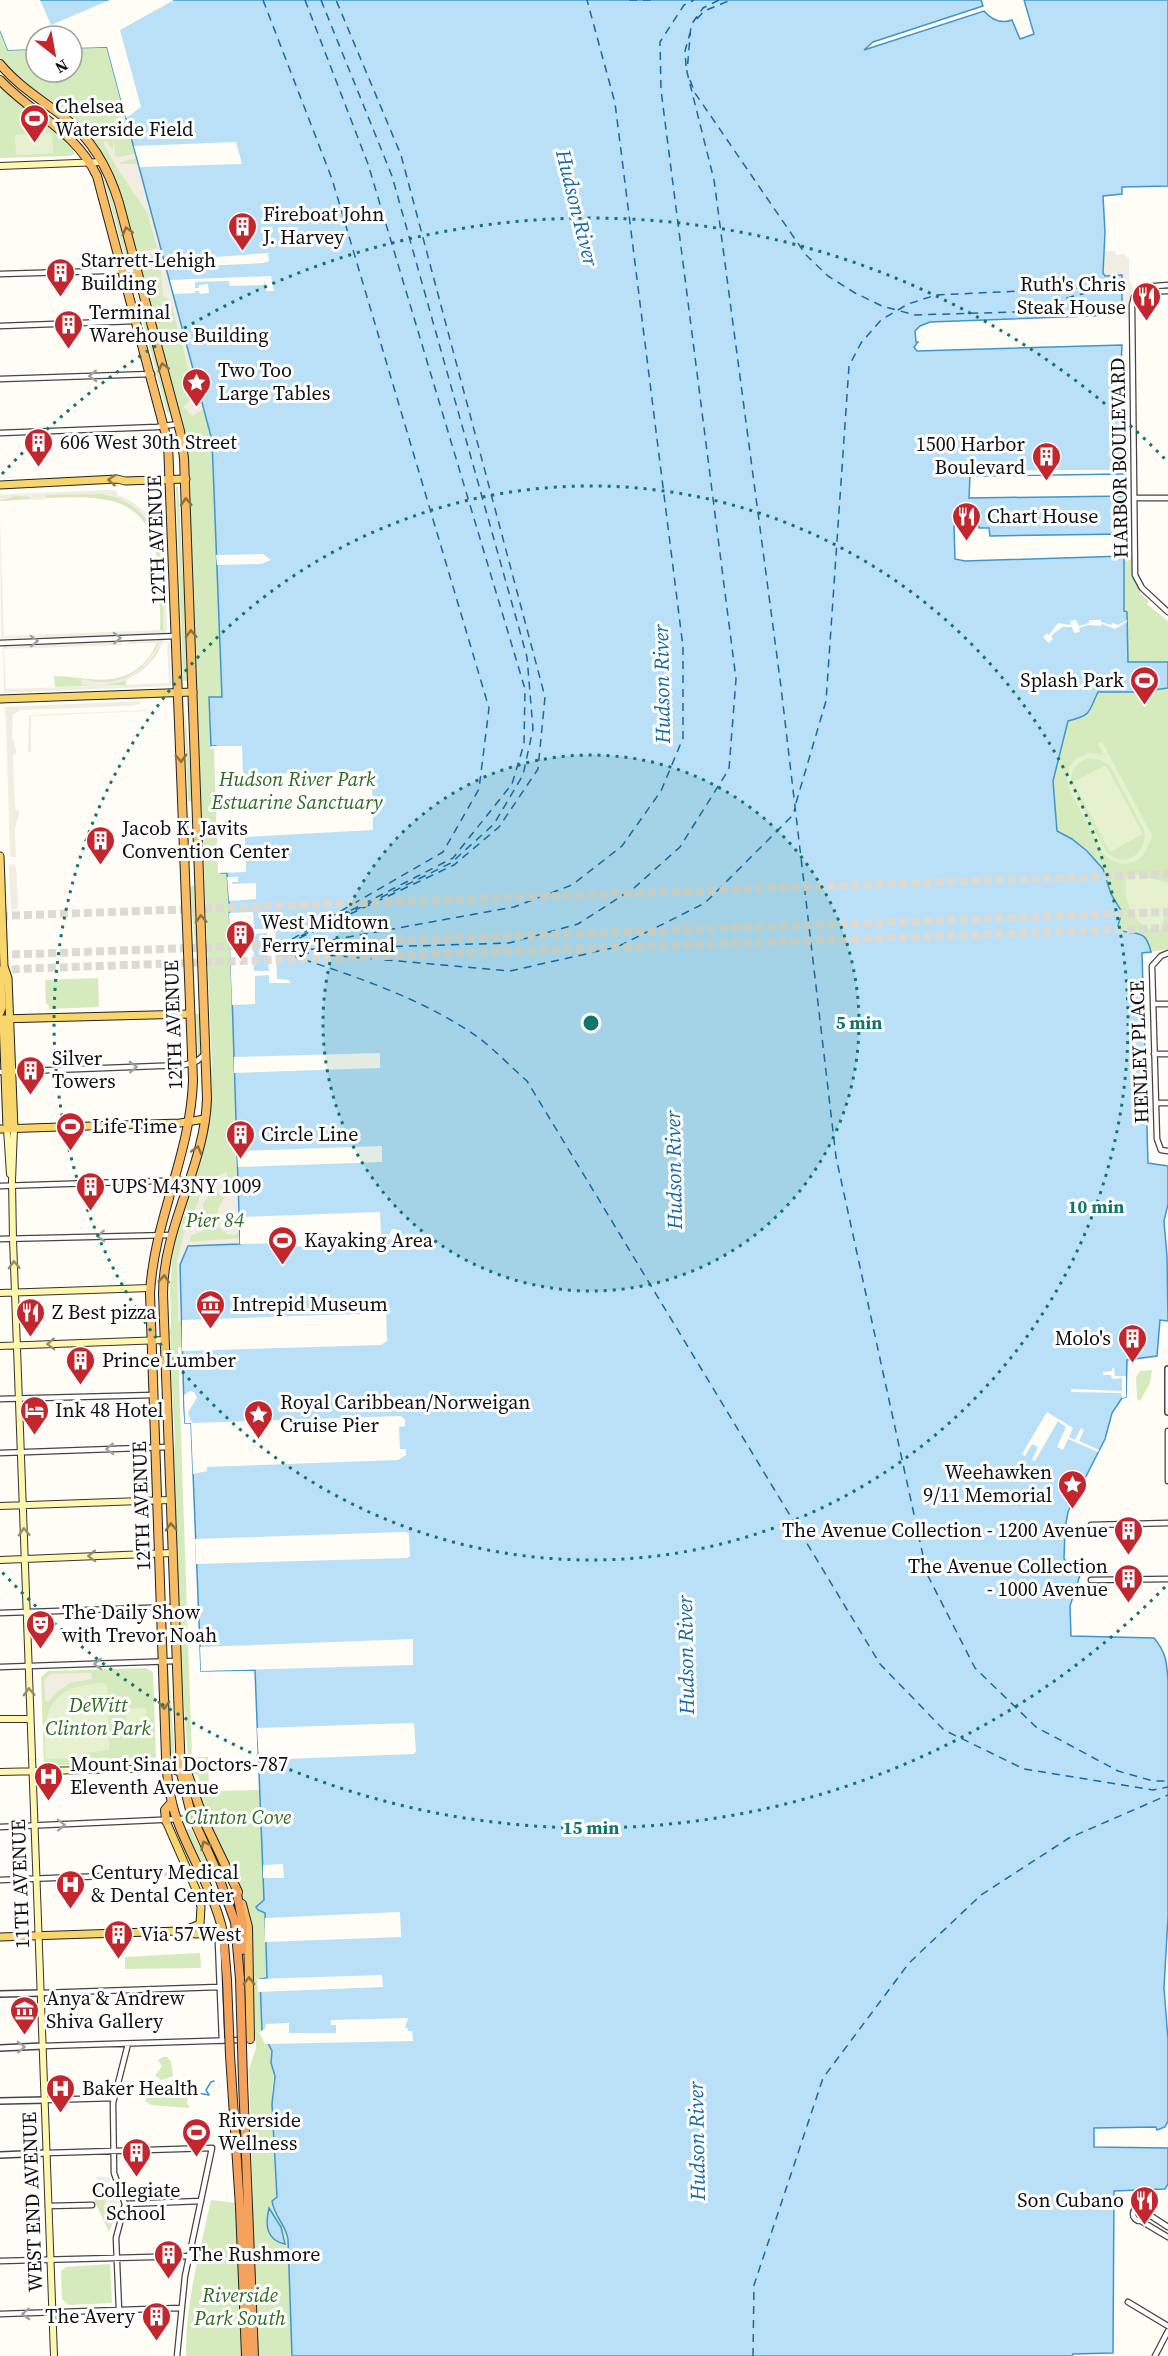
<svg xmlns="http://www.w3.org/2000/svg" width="1168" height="2356" font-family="'Source Serif 4',serif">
<rect width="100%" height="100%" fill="#fffdf5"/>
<path fill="#d5ebbd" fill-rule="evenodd" d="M0,0H186L235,113L227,873L229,906L384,899L184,1385L182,1347H178L192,1757H208L209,1791L419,1786L272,2051C276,2070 271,2088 272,2107C273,2137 276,2167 277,2197L272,2201C274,2216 286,2225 288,2239L292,2356H186C185,2303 200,2251 211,2200L236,2203L237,2208L253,2207L249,2069L256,2048L248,1913C235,1872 209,1835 200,1793L201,1792L198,1775L189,1772L181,1664L174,1452L175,1443L170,1351L171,1337L169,1332L171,1327L170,1289L173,1248L196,1179L195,1176C206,1140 211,1106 210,1068L212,1067L187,456L178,411L137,254L111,170L83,126L64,109L30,88L13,74L0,57ZM36,36H72V72H36Z
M0,86C16,102 71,135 75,154L70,156L0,158Z
M98,168L108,186L129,256L125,257L106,187Z
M131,277L148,330L171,412L167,413Z
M178,486L189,681H183L176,487Z
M116,490L117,495C163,514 164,546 165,590C167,631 168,659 126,680V685L55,687L54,676C80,676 106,686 131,673C143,666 153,655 157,642C162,627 160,612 159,597C158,562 159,522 123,505C95,491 32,500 0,501V495Z
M1124,556H1132V576L1141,592L1140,594L1149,601L1147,604L1168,621V662H1128L1124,612Z
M1168,688V949L1151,952L1149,942L1133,931L1117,929L1122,912L1111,894L1103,869L1072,839L1057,831L1053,781L1068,721C1092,715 1089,713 1098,692H1137Z
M184,704L193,800L188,802Z
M193,885H196L198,948H195C194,928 191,908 190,888Z
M98,978L99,1007L49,1009V1005L46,1004L45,980Z
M195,1014H201L202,1052L198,1058Z
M1152,1370L1150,1383L1140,1401L1137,1399L1136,1377L1140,1371Z
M167,1665H168L175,1758H170Z
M146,1668L153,1672L156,1757L149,1762L44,1766L41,1677L48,1671Z
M186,1829H191L209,1865L207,1869L203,1867Z
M200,1953L201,1968L125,1969V1957Z
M163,2057H167L171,2061L173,2076L162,2080L155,2076L162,2066L158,2060Z
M188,2093L191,2098H188L187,2104L190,2106L188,2108L151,2105L145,2101L149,2094Z
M105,2196L107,2200L104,2206L110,2214L114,2208L118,2209L109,2232L94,2200Z
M110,2264L112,2303L68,2305L62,2299L61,2271L66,2267Z"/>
<path fill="#e6f2cf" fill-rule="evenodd" d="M52,133L53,153L16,155L15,135Z
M1102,742L1153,837C1148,842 1148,849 1143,855C1132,868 1114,865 1103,853L1070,791L1067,779L1070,766L1077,758L1090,753L1104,755L1098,744ZM1089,758L1101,760L1110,766L1144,830C1148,850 1127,870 1109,854C1102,847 1071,786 1071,778C1072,767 1080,761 1089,758Z
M1106,765L1143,834L1110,852L1073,782Z
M1128,872L1168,883V904L1160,931C1132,929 1120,897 1128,872Z
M104,1683L107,1687L109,1750L85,1753L82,1758L46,1759C42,1710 48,1686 104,1683Z
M146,1708L147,1723L126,1724V1709Z"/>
<path fill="#f1ede2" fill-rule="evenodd" d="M163,0H174L120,30L141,107L126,117L127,120L120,124L116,131L114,138L115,156L120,157L157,148L135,149L134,146L236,142L242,164L140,168L204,409L192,416L183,406L193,399L192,382L171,302L163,296L161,270L160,268L146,269L145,263L157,261L154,253L143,256V252L157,248L148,214L117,168L103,143L106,141L113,151V137L116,126L107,132L105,139L102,130L129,111L133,105L132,98L118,78L122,76L120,56L115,35L111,26L136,16ZM208,148L226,152L233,161L183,163L169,152L171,149ZM161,152L168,154L177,163L120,164L121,162Z
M1105,251H1115L1116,255L1123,254L1129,258V280L1134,289L1130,300V317L1121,316L1122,309L1103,273Z
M116,490L117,495L131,501L145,512L161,538L164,558L167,629L163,640L170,643L171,686L4,693L3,646L121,642L122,645L4,649L6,689L94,686L82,685L81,679L98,682H111L127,677L141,668L156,649L158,645L156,643L127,644L131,641H157L159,634L1,638L0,515L4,636L163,630V592H159V577L162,576L159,542L149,522L134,507L118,498L102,494L46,495V499L33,500L30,499L29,497L16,496L0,501V494L6,496L11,494ZM167,642L169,683L101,686L121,682L135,675L150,662L162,643Z
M141,701L140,704L132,706L21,710L13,714L12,737L16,749V753L13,755L15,809L19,811V815L15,828L16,857H10L6,721L4,707Z
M148,710L149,711L31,716V752H28L29,715Z
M12,864L16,866L18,908L13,911L11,909L9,867Z
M227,1172V1192L233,1193L239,1196L240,1217L273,1243L188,1246L180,1265L182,1321H178L177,1260L186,1226L188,1227L191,1221L200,1196L201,1192L197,1191V1189H203L204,1181ZM214,1187L224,1198L218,1209V1219L204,1222L203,1204ZM217,1226L227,1234L234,1235L242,1232V1238L189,1242L192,1235Z
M91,1673L92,1679L70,1683L58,1691L48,1702L45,1700L44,1680L50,1674Z
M97,2177H109L110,2181L106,2185L105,2193L108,2197L112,2187L115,2193L112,2197L114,2201L117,2200L118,2209L114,2208L110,2214L104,2206L107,2201L105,2196L98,2198Z"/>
<path fill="#b9e0f7" stroke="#3f96cf" stroke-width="1.5" d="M0,0H981L983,6L873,42L864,50L984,11C991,19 1001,24 1012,20L1020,39L1034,34L1024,0H1168V186L1122,187V194L1103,196L1105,232L1103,273L1105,276L1122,275V309L1113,310V315L930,322L920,326L915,331L916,342H918L914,347L917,351L1122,345L1119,402L1120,411L1123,415L1124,474L970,476L969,498L1124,496L1125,534L990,536L989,528H979L978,520L959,522V526H954L955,559L965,561L1124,556V611L1127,612L1128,662H1168V688L1137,692H1098C1088,713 1092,715 1068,721L1053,781L1057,831L1072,839L1087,851L1103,869L1111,894L1122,912L1117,929C1135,937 1145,926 1151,952L1142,953L1148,1163L1168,1166V1204L1164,1221L1167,1256L1168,1321L1160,1320L1157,1356L1127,1360L1126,1397L1122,1398L1112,1413L1105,1439L1068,1512L1065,1529L1064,1559L1081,1572L1070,1606L1071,1636L1154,1638C1166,1652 1167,1663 1168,1681V1917L1164,1988L1168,2039V2121L1165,2127L1157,2130L1156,2127L1094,2128V2147L1168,2148V2184L1165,2189L1114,2191L1113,2353L1073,2354L1072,2356H292L288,2239C286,2225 274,2216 272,2201L277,2197L272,2104L275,2076L271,2063L272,2051L262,2032L260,1979L267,1978L265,1913L258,1910L256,1907L264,1900L255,1670L201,1671L191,1423H185L184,1408L180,1265L188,1246L240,1244L229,901L227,873H221L216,746H211L209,697H222L212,440L107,47L72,48V36H36V49L8,50L0,30Z
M269,2208L281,2227L285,2244C266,2240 265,2225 269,2208Z"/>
<path fill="#fffdf5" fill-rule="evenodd" d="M0,0H40L51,25L110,0H174L120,30L141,107L126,118L107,47L72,48V36H36V49L8,50L0,30Z
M236,142L242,164L140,167L134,146Z
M268,253L269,261L264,263L203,266L204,256L215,255L216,257Z
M202,256V258L172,260L193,259L194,267L221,268L167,270L164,258Z
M271,276L274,291H266L265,280L264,285L230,286L229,281L195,282V288H199V285L208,284L209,293L200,294L199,291H195V293L174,294L170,280Z
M1056,470H1115V473L969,476L938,475L937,472Z
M263,554L271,560L261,564L217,565L216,555Z
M1076,620L1079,626L1089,623V620H1101V622L1111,625L1113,623L1118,625L1127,620V622L1115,629L1102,624L1101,626L1088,625L1079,628L1080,632L1074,633L1072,627H1062L1051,636L1053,639L1049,643L1043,637L1047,633L1049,635L1058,623L1071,625L1070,621Z
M211,746H242L243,775L370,771L372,774L373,830L245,837L246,872L218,873L214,749H210Z
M227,877H238V882H232V884L256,883V899L229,901Z
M253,912L254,929H267V920L289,919L286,923L275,924L277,979L289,980L291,983H269V975L255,976V1004L232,1005L229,913ZM267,933L269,971H254L253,934Z
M380,1053V1068L234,1073V1057Z
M382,1146V1162L238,1167L237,1151Z
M380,1212L381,1234L389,1235L392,1229H396V1239L308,1242V1246L283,1247L282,1243L240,1244V1217Z
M386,1313L387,1341L381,1345L182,1351V1320Z
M1112,1368H1114L1115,1376H1126V1397L1122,1398L1121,1393L1071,1392V1389L1122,1391V1378L1112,1379L1111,1375H1103V1372L1112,1371Z
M190,1391L194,1392L197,1398L188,1412L190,1420L193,1423L401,1416L405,1420V1426L399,1427L400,1449H406V1455L398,1460L207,1467V1471L193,1474L191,1423H185L184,1395Z
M1047,1412L1073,1428L1069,1437L1075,1440L1081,1428L1084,1430L1079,1441L1099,1450L1098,1452L1068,1439L1063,1450L1057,1447L1066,1427L1058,1421L1035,1461L1032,1460L1038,1447L1032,1444L1025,1456L1022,1454Z
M406,1532L409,1534L410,1556L407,1558L196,1564L195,1539Z
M413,1639V1665L201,1671L200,1647Z
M414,1723L416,1751L414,1754L259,1760L257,1728Z
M283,1864L284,1878H263V1865Z
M400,1912L401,1937L265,1942V1918Z
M382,1975L383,1987L258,1992L257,1979Z
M408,2018L405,2028H408V2031H412L413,2041L265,2044L259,2032L265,2029L266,2024L289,2023V2033H336V2025H331V2020Z"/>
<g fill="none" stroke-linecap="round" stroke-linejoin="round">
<path stroke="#3f96cf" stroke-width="1.5" d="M192,2092L209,2095L206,2090L211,2082L214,2081
M149,2094L188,2093"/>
<path stroke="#1768a6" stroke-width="1.5" stroke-dasharray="8 6" stroke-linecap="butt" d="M263,0L332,179L489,708L479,789L443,852L287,942
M321,0L392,176L527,657L533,729L523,775L494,824L451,863L331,922
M629,0H653
M719,0L703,8L691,25L687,72L714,180L781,687L836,1157L927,1574L975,1668L1036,1727L1118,1771L1153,1781H1168
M697,19L704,11L731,0
M686,66L685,51L690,33
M690,80L695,93L806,255L828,276L855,293L882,306L915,315L1015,312L1104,288
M796,803L826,701L849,366L861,343L881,320L908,304L936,295L1104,287L1122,284
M301,936L453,858L512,784L524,744L525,689L368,164L305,0
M273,950L510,971L617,947L705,903L793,815L795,808
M274,950L454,865L499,827L538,769L545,697L401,155L336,0
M277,950L514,907L572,885L622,846L661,791L683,738V647L615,103L587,0
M283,950L509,943L578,924L634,888L680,847L729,769L736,679L661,90L660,42L684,5L694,0
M277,951C343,972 422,997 479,1038C496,1051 511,1067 527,1081L880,1664L944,1730L1024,1769L1153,1790L1168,1787
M753,2356L754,2285L823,2078L909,1963L981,1895L1069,1838L1168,1795"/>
<path stroke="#dbdad3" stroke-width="4.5" stroke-dasharray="4.5 2" stroke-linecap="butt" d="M106,1876L178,1874"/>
<path stroke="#dbdad3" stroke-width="8" stroke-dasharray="8 4" stroke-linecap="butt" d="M0,916L1168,874
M0,955L1168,912
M0,972L17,969L1168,928"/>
<defs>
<path id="minor" d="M0,274L137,270
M1168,285L1143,287L1134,297L1132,305L1135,575L1142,588L1168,612
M1139,292L1168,291
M0,326L135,321
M0,379L152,374
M0,433L157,427L178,424
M1134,498H1168
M0,643L176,636
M1168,953L1161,956L1152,966L1157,1139L1161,1150L1168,1151
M1153,1004H1168
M1154,1054H1168
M0,1072L184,1065L197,1061L204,1055
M1156,1103H1168
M0,1186L188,1180
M0,1239L171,1235
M0,1399L153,1395
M1168,1431V1481
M0,1453L168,1447
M1091,1525L1168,1523
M1091,1580L1168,1579
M0,1613L174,1607
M0,1667L176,1661
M0,1827L203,1818
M178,1874L217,1872
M0,1880L106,1876
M222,1934L218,1943L222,2041
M41,1993L219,1987
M43,2046L241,2040
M45,2100L114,2098
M47,2153L212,2148L185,2276L177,2356
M125,2204L201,2201
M48,2206L92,2205
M1133 2214a7 7 0 1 1 14 0a7 7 0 1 1-14 0Z
M1148,2214L1168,2227
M1141,2221L1168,2237
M0,2261L189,2256
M1128,2302L1168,2326
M119,2310L116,2238L125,2204L114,2173L113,2103L128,2044
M0,2314L180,2308
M1155,2356L1168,2331"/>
<path id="tertiary" d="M1168,1369V1412
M0,1994L41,1993
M0,2048L43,2046
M0,2101L45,2100
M0,2155L47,2153"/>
<path id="secondary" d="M0,166L102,162
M7,1129L10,1174
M14,1129L12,1181L13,1239L54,2356
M0,1293L150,1288
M0,1346L164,1340
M0,1506L170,1500
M0,1560L172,1553
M0,1719H30
M0,1772L168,1768L181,1773"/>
<path id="primary" d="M0,485L117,479L125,481L186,479
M0,699L193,692
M0,856L4,966L8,978L14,1129
M0,1013L2,1008L1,978L4,966
M0,1019L190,1014
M3,1019L7,1129
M0,1129L180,1123L205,1119
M166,1821L198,1894L201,1907L200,1924L185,1930
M0,1937L179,1931L196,1934L223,1932"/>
<path id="trunk" d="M0,64C18,86 42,100 65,118C93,140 109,170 119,203L180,431L184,458L207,1099C205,1166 163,1226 163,1294L181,1773L191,1814L217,1872
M0,80C33,115 75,130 97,176L168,443L193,1080C191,1153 154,1220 150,1293L166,1757C167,1780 170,1803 179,1825C193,1861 214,1893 223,1932
M180,1767L187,1772L205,1823L238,1892
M166,1821L165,1810L172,1802
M242,1904L248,1927L250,2039"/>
<path id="motorway" d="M217,1872L235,1922L240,1979
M236,1889L243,1924L242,1950
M223,1932L227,1980
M230,2055L240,2207L246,2356
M243,2081L254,2356"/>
</defs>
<use href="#minor" stroke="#444" stroke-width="7"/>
<use href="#tertiary" stroke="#444" stroke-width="8"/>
<use href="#secondary" stroke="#333" stroke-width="8"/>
<use href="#primary" stroke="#222" stroke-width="9"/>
<use href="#trunk" stroke="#222" stroke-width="10"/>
<use href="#motorway" stroke="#222" stroke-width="10"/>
<use href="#minor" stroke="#fff" stroke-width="4.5"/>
<use href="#tertiary" stroke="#fff" stroke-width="5"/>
<use href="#secondary" stroke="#fff6b0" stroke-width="6"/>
<use href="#primary" stroke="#f9d66b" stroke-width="7"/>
<use href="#trunk" stroke="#f7bc64" stroke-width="8"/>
<use href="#motorway" stroke="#f5a25d" stroke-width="8"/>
<defs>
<path id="motorway-bridge" d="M240,1979L243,2081
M227,1980L230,2055"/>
</defs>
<use href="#motorway-bridge" stroke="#222" stroke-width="10" stroke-linecap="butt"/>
<use href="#motorway-bridge" stroke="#f5a25d" stroke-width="8"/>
</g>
<defs><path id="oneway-chevron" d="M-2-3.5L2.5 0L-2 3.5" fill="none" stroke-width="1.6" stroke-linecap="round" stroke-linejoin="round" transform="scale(1.5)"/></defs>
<g stroke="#906f3f">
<use href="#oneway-chevron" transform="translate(127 231) rotate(-105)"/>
<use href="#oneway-chevron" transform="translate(163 367) rotate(-105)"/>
<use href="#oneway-chevron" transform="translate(186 502) rotate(-92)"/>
<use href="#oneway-chevron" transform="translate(191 634) rotate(-92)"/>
<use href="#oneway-chevron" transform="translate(181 758) rotate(88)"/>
<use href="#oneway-chevron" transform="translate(201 919) rotate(-92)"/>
<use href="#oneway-chevron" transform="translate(197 1150) rotate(-74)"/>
<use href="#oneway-chevron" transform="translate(164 1279) rotate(-86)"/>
<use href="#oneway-chevron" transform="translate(171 1527) rotate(-92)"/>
<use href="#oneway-chevron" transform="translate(164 1705) rotate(88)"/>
<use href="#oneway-chevron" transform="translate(205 1845) rotate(-115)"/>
<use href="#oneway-chevron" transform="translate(249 1981) rotate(-91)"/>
</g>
<g stroke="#a0a0a0">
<use href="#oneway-chevron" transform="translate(93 376) rotate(178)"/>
<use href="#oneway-chevron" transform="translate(117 638) rotate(-2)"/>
<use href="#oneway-chevron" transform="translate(34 641) rotate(-2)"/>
<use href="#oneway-chevron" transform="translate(133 1067) rotate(-2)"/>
<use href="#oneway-chevron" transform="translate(101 1236) rotate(178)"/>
<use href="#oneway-chevron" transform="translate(110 1449) rotate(178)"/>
<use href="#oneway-chevron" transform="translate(98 1664) rotate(178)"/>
<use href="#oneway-chevron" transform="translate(61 1825) rotate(-2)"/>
<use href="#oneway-chevron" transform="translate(21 2047) rotate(-2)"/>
<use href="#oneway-chevron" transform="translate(26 2314) rotate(178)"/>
</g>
<use stroke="#917d42" href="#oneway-chevron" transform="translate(112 480) rotate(-176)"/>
<g stroke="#948f68">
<use href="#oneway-chevron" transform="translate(14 1265) rotate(-92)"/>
<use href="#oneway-chevron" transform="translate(51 1344) rotate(178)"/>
<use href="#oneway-chevron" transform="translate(24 1532) rotate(-92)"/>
<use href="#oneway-chevron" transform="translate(92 1556) rotate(178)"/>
<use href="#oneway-chevron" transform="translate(29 1692) rotate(-92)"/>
</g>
<circle cx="591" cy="1023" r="268" fill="#0f766e" fill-opacity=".12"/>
<g fill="none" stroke="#0f766e" stroke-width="3" stroke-dasharray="3 6">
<circle cx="591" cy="1023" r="268"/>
<circle cx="591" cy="1023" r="537"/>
<path d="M1165 1587A805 805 0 0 1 2 1572M2 474A805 805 0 0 1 1165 459"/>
</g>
<defs>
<symbol id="stadium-pin" viewBox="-11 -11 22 30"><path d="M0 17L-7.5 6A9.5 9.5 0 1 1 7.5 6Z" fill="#c4262e" stroke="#fff"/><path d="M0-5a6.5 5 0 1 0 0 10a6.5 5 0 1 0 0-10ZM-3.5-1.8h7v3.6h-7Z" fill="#fff"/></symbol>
<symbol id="building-pin" viewBox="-11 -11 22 30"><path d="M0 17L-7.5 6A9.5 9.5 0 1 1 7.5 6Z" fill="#c4262e" stroke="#fff"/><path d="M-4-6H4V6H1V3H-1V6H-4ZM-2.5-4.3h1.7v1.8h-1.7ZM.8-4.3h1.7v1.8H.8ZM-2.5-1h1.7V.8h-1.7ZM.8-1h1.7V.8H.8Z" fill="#fff"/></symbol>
<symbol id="restaurant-pin" viewBox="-11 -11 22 30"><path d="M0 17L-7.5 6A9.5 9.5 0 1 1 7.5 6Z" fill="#c4262e" stroke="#fff"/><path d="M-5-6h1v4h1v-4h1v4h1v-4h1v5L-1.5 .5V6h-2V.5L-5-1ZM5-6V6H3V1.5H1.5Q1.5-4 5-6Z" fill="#fff"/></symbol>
<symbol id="sight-pin" viewBox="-11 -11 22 30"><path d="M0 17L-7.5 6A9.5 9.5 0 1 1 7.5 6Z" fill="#c4262e" stroke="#fff"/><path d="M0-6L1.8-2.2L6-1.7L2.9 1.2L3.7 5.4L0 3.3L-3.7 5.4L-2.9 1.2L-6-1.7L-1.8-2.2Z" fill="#fff"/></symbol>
<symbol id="museum-pin" viewBox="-11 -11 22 30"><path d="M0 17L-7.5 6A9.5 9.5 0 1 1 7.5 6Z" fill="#c4262e" stroke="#fff"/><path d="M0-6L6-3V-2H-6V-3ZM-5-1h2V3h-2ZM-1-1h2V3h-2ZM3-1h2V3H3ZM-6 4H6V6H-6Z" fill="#fff"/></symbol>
<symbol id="hotel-pin" viewBox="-11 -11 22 30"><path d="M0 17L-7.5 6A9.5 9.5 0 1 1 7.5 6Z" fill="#c4262e" stroke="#fff"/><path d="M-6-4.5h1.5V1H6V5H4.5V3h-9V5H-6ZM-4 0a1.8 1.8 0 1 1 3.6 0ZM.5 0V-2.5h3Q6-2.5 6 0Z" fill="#fff"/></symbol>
<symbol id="theatre-pin" viewBox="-11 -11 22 30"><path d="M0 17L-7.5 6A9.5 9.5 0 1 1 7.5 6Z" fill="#c4262e" stroke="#fff"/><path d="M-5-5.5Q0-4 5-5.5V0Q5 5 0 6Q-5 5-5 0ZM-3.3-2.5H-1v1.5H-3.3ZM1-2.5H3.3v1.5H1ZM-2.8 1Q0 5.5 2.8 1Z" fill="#fff"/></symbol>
<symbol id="hospital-pin" viewBox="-11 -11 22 30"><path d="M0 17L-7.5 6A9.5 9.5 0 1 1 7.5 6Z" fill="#c4262e" stroke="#fff"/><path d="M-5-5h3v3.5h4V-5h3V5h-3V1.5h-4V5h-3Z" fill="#fff"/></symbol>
</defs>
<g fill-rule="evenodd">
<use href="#stadium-pin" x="18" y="102" width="33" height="45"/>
<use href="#building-pin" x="226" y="210" width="33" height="45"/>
<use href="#building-pin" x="44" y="256" width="33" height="45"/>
<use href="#restaurant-pin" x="1130" y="280" width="33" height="45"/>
<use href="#building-pin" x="52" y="308" width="33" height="45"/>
<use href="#sight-pin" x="180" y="366" width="33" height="45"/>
<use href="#building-pin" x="22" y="426" width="33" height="45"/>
<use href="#building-pin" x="1030" y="440" width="33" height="45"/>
<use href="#restaurant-pin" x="950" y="500" width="33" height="45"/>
<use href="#stadium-pin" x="1128" y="664" width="33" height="45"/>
<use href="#building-pin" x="84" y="824" width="33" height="45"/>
<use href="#building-pin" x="224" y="918" width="33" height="45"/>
<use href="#building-pin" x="14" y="1054" width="33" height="45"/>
<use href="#stadium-pin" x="54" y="1110" width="33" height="45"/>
<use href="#building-pin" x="224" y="1118" width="33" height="45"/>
<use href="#building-pin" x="74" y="1170" width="33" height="45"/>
<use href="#stadium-pin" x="266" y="1224" width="33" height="45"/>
<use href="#museum-pin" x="194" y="1288" width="33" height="45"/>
<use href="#restaurant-pin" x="14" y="1296" width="33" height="45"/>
<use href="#building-pin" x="1116" y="1322" width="33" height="45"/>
<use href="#building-pin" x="64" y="1344" width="33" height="45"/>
<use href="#hotel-pin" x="18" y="1394" width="33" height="45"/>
<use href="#sight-pin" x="242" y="1398" width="33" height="45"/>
<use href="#sight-pin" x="1056" y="1468" width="33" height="45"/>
<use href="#building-pin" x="1112" y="1514" width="33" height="45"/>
<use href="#building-pin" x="1112" y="1562" width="33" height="45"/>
<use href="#theatre-pin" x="24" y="1608" width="33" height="45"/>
<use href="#hospital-pin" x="32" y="1760" width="33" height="45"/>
<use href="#hospital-pin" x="54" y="1868" width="33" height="45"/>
<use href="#building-pin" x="102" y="1918" width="33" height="45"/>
<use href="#museum-pin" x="8" y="1994" width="33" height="45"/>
<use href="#hospital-pin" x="44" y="2072" width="33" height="45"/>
<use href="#stadium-pin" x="180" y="2116" width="33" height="45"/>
<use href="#building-pin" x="120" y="2136" width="33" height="45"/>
<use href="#restaurant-pin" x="1128" y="2184" width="33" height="45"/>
<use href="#building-pin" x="152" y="2238" width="33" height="45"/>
<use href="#building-pin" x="140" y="2300" width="33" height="45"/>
</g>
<g text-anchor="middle" stroke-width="6" stroke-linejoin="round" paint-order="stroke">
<g font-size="20" fill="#111" stroke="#fff" text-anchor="start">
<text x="55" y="113">Chelsea<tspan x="55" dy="23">Waterside Field</tspan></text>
<text x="263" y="221">Fireboat John<tspan x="263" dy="23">J. Harvey</tspan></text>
<text x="81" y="267">Starrett-Lehigh<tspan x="81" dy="23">Building</tspan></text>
<text x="1126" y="291" text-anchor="end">Ruth's Chris<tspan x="1126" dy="23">Steak House</tspan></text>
<text x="89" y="319">Terminal<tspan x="89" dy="23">Warehouse Building</tspan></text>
<text x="218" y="377">Two Too<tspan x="218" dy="23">Large Tables</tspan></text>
<text x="60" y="449">606 West 30th Street</text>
<text x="1025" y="451" text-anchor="end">1500 Harbor<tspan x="1025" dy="23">Boulevard</tspan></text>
<text x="987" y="523">Chart House</text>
<text x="1124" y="687" text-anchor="end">Splash Park</text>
<text x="122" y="835">Jacob K. Javits<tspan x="122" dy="23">Convention Center</tspan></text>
<text x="261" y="929">West Midtown<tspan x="261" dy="23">Ferry Terminal</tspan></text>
<text x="52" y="1065">Silver<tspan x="52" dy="23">Towers</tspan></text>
<text x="92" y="1133">Life Time</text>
<text x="261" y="1141">Circle Line</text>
<text x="111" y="1193">UPS M43NY 1009</text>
<text x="304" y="1247">Kayaking Area</text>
<text x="232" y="1311">Intrepid Museum</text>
<text x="52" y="1319">Z Best pizza</text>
<text x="1111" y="1345" text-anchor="end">Molo's</text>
<text x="102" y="1367">Prince Lumber</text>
<text x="280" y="1409">Royal Caribbean/Norweigan<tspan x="280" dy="23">Cruise Pier</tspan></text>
<text x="55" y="1417">Ink 48 Hotel</text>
<text x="1052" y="1479" text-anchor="end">Weehawken<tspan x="1052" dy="23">9/11 Memorial</tspan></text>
<text x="1108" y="1537" text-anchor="end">The Avenue Collection - 1200 Avenue</text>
<text x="1108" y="1573" text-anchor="end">The Avenue Collection<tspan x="1108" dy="23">- 1000 Avenue</tspan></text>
<text x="62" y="1619">The Daily Show<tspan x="62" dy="23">with Trevor Noah</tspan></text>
<text x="70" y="1771">Mount Sinai Doctors-787<tspan x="70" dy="23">Eleventh Avenue</tspan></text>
<text x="91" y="1879">Century Medical<tspan x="91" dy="23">&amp; Dental Center</tspan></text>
<text x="140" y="1941">Via 57 West</text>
<text x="46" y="2005">Anya &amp; Andrew<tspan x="46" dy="23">Shiva Gallery</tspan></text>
<text x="82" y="2095">Baker Health</text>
<text x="218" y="2127">Riverside<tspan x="218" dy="23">Wellness</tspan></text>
<text x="136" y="2197" text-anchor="middle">Collegiate<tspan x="136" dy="23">School</tspan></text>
<text x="1124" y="2207" text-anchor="end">Son Cubano</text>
<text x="189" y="2261">The Rushmore</text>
<text x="135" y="2323" text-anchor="end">The Avery</text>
</g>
<g font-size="20" fill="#111" stroke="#fff">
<text transform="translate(1119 458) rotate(-91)" y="7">HARBOR BOULEVARD</text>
<text transform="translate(156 540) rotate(-92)" y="7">12TH AVENUE</text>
<text transform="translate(173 1025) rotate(-92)" y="7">12TH AVENUE</text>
<text transform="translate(1139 1052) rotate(-92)" y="7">HENLEY PLACE</text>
<text transform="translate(141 1506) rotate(-92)" y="7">12TH AVENUE</text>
<text transform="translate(20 1884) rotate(-92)" y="7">11TH AVENUE</text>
<text transform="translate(32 2202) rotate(-92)" y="7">WEST END AVENUE</text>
</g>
<g font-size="20" font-style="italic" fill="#2f6b1f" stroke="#fff">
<text x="297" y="786">Hudson River Park<tspan x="297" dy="23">Estuarine Sanctuary</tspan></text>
<text x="215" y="1227">Pier 84</text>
<text x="98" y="1712">DeWitt<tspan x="98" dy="23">Clinton Park</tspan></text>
<text x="238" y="1824">Clinton Cove</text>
<text x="240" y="2302">Riverside<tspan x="240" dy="23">Park South</tspan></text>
</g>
<g font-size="21" font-style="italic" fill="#1768a6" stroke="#fff">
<text transform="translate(577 208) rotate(76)" y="7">Hudson River</text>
<text transform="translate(662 684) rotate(-91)" y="7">Hudson River</text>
<text transform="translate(674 1170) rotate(-91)" y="7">Hudson River</text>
<text transform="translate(686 1655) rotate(-91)" y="7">Hudson River</text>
<text transform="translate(697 2141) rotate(-91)" y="7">Hudson River</text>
</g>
</g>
<circle cx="591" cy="1023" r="9" fill="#0f766e" stroke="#fff" stroke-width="3"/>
<g font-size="18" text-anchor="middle" font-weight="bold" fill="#0f766e" stroke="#fff" stroke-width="6" stroke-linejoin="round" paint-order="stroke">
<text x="859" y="1029">5 min</text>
<text x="1096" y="1213">10 min</text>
<text x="591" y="1834">15 min</text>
</g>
<g transform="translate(54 54) rotate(149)"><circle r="28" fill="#ffffff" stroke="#a0a0a0" stroke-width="1.5"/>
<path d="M0-4.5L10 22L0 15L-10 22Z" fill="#c4262e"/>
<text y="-9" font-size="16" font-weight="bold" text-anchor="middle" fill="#111111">N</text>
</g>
</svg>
